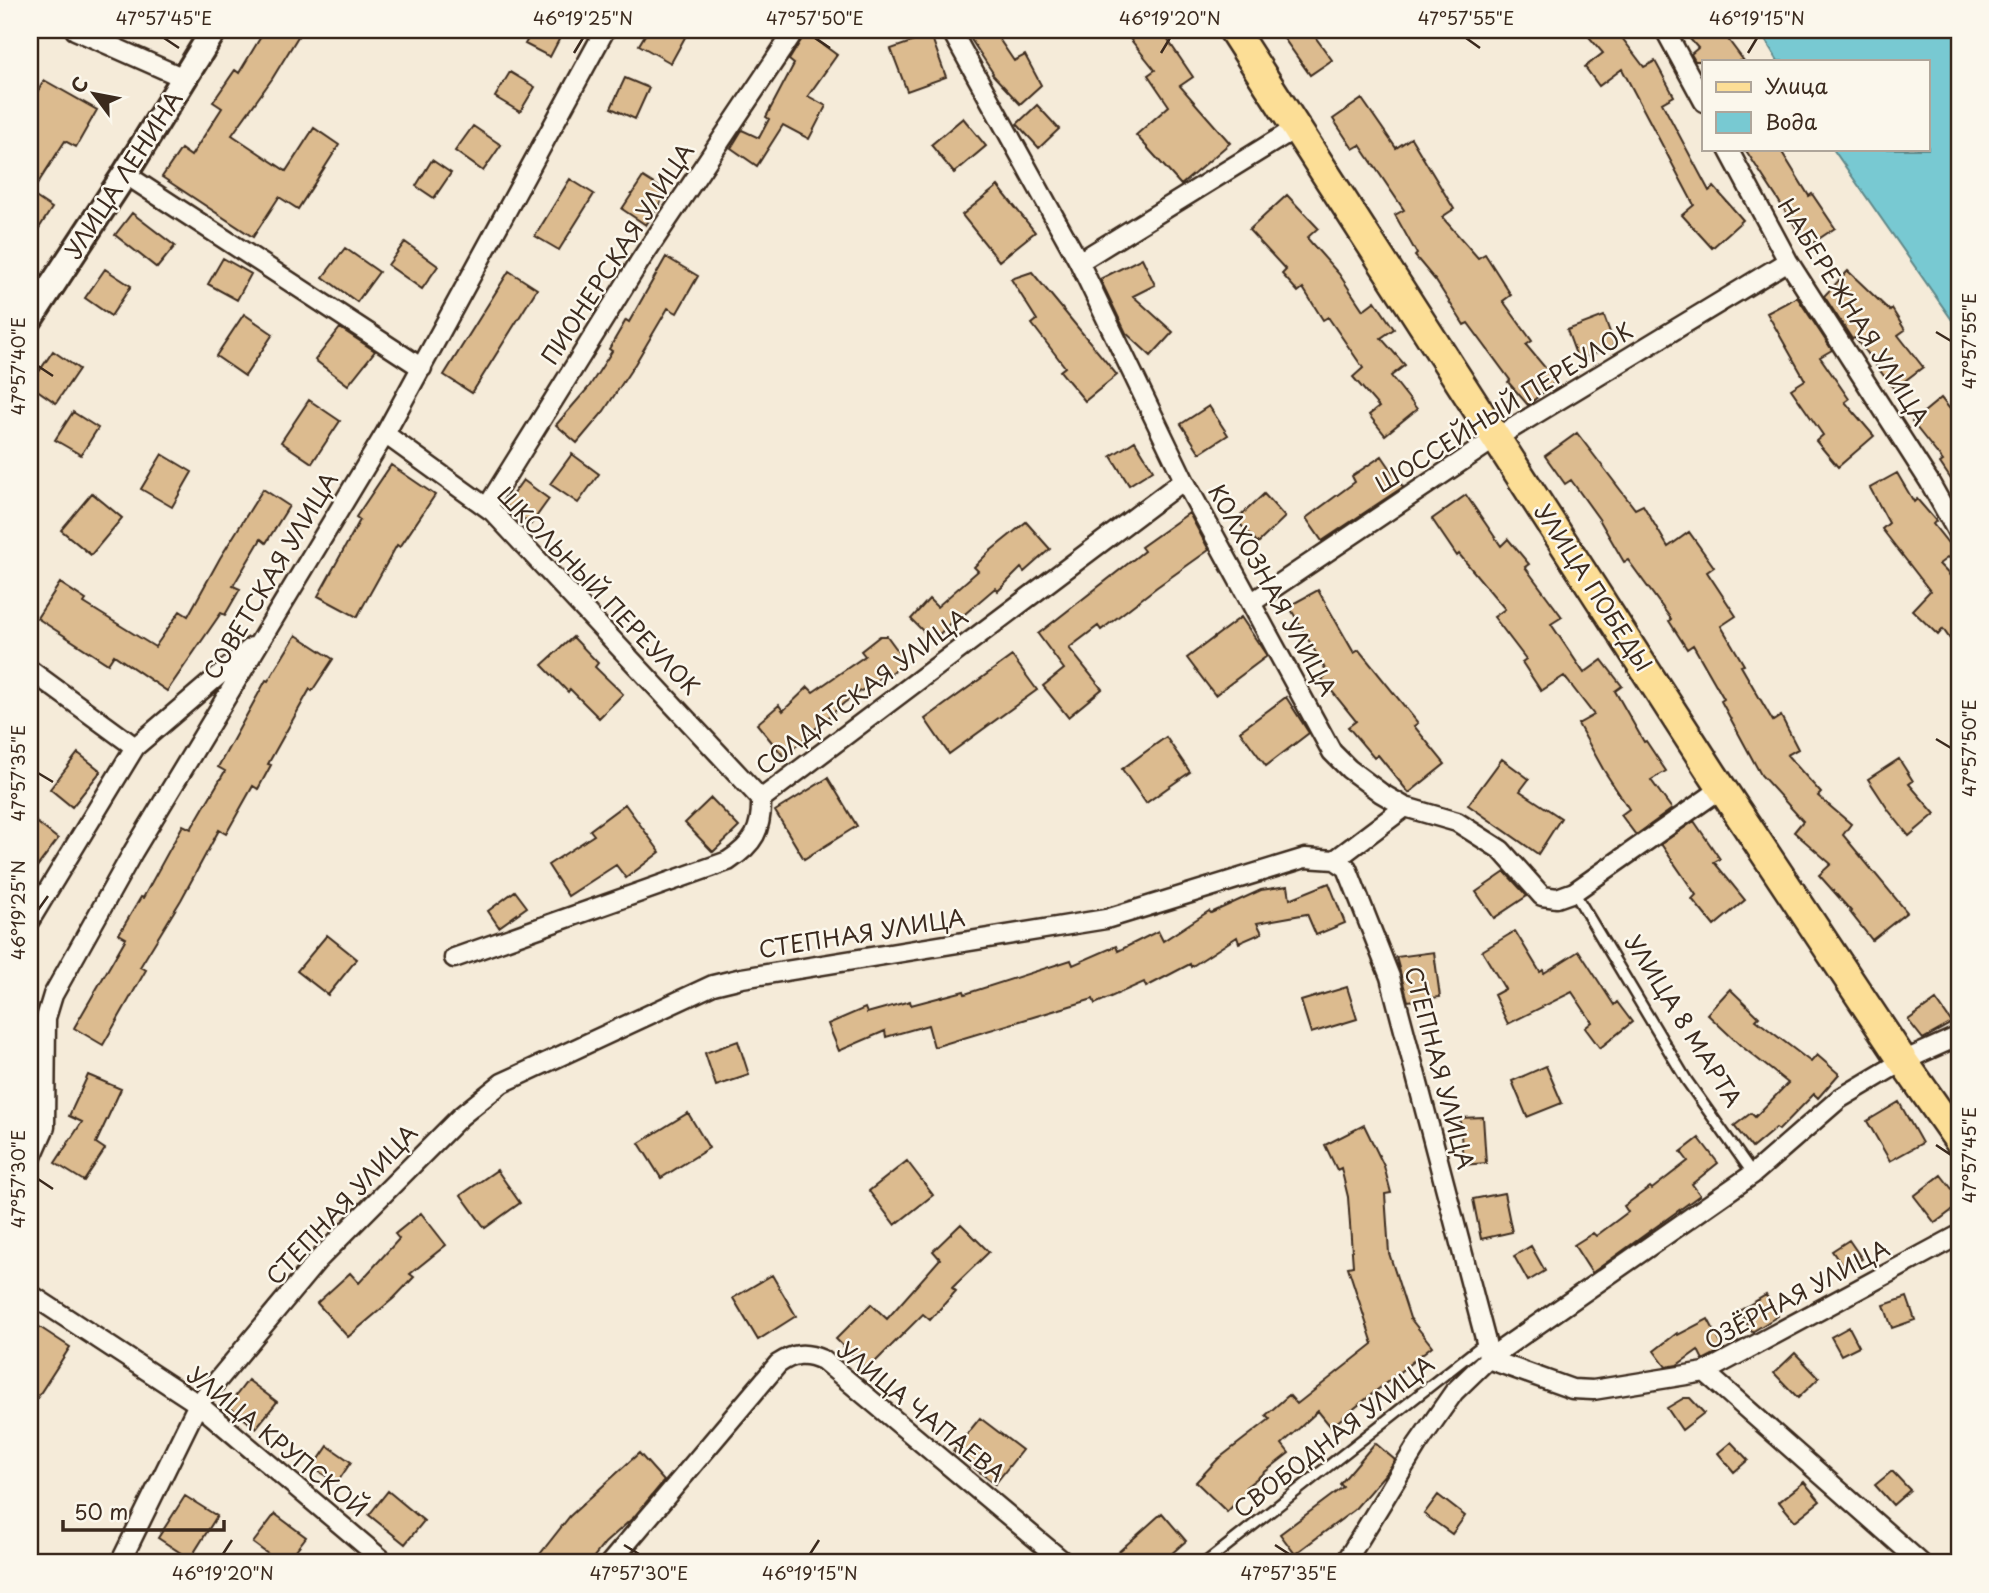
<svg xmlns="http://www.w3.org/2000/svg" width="1989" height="1593" font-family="'Playpen Sans',sans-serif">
<rect width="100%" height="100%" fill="#f5ebd9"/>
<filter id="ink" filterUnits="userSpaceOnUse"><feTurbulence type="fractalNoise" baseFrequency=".0143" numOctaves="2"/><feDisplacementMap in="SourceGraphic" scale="14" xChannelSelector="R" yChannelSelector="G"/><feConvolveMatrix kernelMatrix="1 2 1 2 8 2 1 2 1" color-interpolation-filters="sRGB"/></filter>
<g filter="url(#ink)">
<path fill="#78c9d2" stroke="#60898a" stroke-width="2" d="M1759,30H1959V330L1833,149H1928V61H1778Z"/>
<path fill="#dcbb8f" stroke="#3b2a1e" stroke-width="2" d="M265,30H302L272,79L232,135L286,171L314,128L339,145L298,209L279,197L253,237L162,177L181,149L191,156L222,108L213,102L235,70L239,73Z
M533,30H564L550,57L525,44Z
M648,30H689L671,63L639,45Z
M965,30H993L1014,61L1025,55L1041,85L1020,104L992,74L993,73Z
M1123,30H1161L1193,77L1180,86L1230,143L1181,185L1136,135L1169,106L1148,75L1155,70Z
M1278,30H1310L1332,60L1310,75Z
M1583,30H1616L1644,67L1655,61L1674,96L1662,103L1709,191L1714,187L1743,220L1712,248L1682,215L1694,205L1622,69L1599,86L1585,67L1603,53Z
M1682,30H1721L1744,61H1695L1691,54L1698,48Z
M806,32L837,55L808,96L826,106L809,139L783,125L757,166L731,148L742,130L759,138L769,119L766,117L794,64L789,60Z
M931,35L946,77L907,91L891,49Z
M510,72L535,87L520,112L495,97Z
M625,78L649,88L635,119L611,108Z
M44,80L97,110L76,147L65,141L31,194L52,208L30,242V106Z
M1362,99L1396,148L1411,138L1454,209L1442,217L1478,258L1485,254L1511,295L1503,301L1532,341L1526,345L1553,377V384L1528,405L1508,382L1510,380L1468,323L1464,325L1436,281L1415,256L1417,254L1395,215L1404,210L1360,145L1353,149L1333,119Z
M1037,105L1059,129L1039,148L1017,124Z
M963,118L986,146L954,173L931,145Z
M473,126L501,145L483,171L455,151Z
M1745,149H1780L1809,196L1812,194L1835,228L1808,246Z
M432,160L451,173L434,198L416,186Z
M643,177L667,192L646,225L622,209Z
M570,179L594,194L559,250L535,236Z
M998,186L1035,232L999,261L962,215Z
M1287,195L1318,228L1307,238L1339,274L1363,310L1375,301L1394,329L1381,338L1405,365L1391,376L1417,409L1385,435L1369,415L1379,407L1353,377L1363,368L1328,317L1323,320L1303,288L1298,292L1282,274L1286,270L1249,230Z
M132,213L175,246L157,268L115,235Z
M405,242L438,266L422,289L388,265Z
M345,248L379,272L357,302L323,277Z
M666,257L698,276L677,313L668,308L635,364L604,411L577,443L556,425L589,387L612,351L609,349L626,320L629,322Z
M223,258L251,274L237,300L208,284Z
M1142,258L1155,285L1133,296L1173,332L1151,356L1126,333L1100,279Z
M105,269L131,286L111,316L85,298Z
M509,271L537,289L472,393L444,375Z
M1848,271L1890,311L1892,309L1905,330L1898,335L1923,367L1894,389L1855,338L1852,339L1824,296Z
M1032,272L1117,375L1085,401L1060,371L1065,367L1032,324L1037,320L1011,279Z
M1797,297L1832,350L1820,357L1849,399L1845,402L1874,436L1838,467L1816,441L1823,435L1791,389L1805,380L1767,313Z
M244,314L273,334L245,376L216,356Z
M1604,316L1615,346L1578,360L1567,330Z
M340,328L375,351L348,385L315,360Z
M53,351L79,369L56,403L30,385Z
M1941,398L1959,420V491L1940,463L1943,461L1912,422Z
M309,400L340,421L312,463L281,442Z
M1209,406L1228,435L1200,453L1181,424Z
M73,412L98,428L81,455L55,440Z
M1577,433L1635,509L1643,505L1668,547L1689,532L1714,567L1707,572L1736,616L1721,626L1744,665L1741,666L1773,721L1781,716L1798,749L1787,755L1821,793L1818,796L1851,824L1843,835L1907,912L1872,940L1850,912L1851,911L1819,875L1831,864L1794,832L1803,821L1761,775L1721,701L1724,699L1693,645L1687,649L1669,621L1671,619L1628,560L1624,562L1599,519L1571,480L1565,484L1545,456Z
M1135,441L1153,470L1129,485L1111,456Z
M162,454L192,472L172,507L141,489Z
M572,454L599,474L578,503L550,484Z
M1382,456L1403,487L1322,541L1306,518L1355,482L1352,476Z
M391,465L435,495L400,547L397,545L357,617L318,596L360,520L356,517Z
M1897,473L1914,502L1917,499L1936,521L1933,524L1955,552L1939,564L1959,585V652L1943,629L1938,635L1912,610L1930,591L1882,529L1889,523L1870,488Z
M523,480L549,499L531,524L505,505Z
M263,489L289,506L266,543L261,539L233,586L240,589L225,615L221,613L167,691L114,655L108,664L37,618L60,583L86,600L84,603L155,647L180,611L188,616L220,558Z
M92,493L122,518L91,555L61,530Z
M1264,494L1285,517L1258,543L1236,520Z
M1466,495L1501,546L1508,539L1529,564L1525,567L1562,617L1551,624L1584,673L1602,660L1622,686L1615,691L1644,742L1646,741L1666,771L1651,780L1672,809L1636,835L1621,815L1629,809L1603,769L1578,724L1594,715L1564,676L1541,691L1522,662L1526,659L1494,617L1505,609L1459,554L1457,556L1432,519Z
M1189,513L1209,550L1157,587L1101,630L1098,626L1069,648L1102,689L1068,717L1043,686L1064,669L1038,634L1144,551L1141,547Z
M1026,522L1050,549L1024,572L1021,568L998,591L995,588L959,619L957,616L933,641L911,619L929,599L937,607L978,571L974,567L989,552Z
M1318,590L1354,653L1359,650L1418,723L1414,726L1445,764L1409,793L1378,755L1374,758L1348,727L1356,721L1322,679L1328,674L1289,606Z
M1241,617L1267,656L1215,695L1187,658Z
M296,635L333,659L312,691L310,689L268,764L271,765L258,789L253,786L226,834L219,830L181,900L140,967L146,970L103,1045L74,1028L126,938L119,934L141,897L143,898L183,825L191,829L225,771L218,767L266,680L268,681Z
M880,636H887L906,662L882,680L881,677L844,703L784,757L757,724L779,705L783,711L808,687L813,692L865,656L861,651Z
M573,637L598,663L595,667L623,694L599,718L570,689L568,692L542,665Z
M1012,656L1037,690L949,754L925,719Z
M1286,697L1309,733L1266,766L1240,731Z
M1166,737L1190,772L1146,803L1122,769Z
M78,753L101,771L72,807L50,789Z
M1502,759L1529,779L1520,791L1561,818L1538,854L1468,805Z
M1899,759L1913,781L1909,784L1935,814L1909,836L1889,811L1868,779Z
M828,778L857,826L804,859L775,811Z
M711,798L739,827L713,852L685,823Z
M625,804L660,852L626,878L616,865L568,896L548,865L594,835L590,830Z
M30,817L58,839L30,876Z
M1694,821L1720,859L1714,862L1745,900L1714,926L1692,899L1696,895L1661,844Z
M1505,872L1527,896L1494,918L1476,892Z
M1329,883L1345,923L1316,935L1307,914L1257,923L1262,933L1239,943L1237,937L1191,967L1190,964L1146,987L1144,982L1095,1004L1093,999L934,1047L928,1025L886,1037L885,1031L839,1051L828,1024L865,1008L867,1013L910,1001L911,1005L964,991L965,994L1071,960L1073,965L1116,946L1118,951L1158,931L1163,941L1209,911L1211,913L1261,890L1288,886L1290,899Z
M515,891L527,907L499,927L488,911Z
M1515,931L1540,972L1543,970L1544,973L1579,951L1614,1005L1617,1002L1632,1022L1600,1048L1585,1028L1592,1022L1572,992L1508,1024L1494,995L1505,989L1482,951Z
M327,935L357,959L328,995L297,971Z
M1434,952L1440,997L1408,1001L1396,957Z
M1347,987L1357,1019L1311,1033L1301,1001Z
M1730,989L1759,1017L1756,1020L1811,1062L1817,1055L1839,1074L1818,1098L1814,1094L1779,1130L1776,1128L1752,1148L1734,1126L1751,1113L1755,1117L1788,1083L1740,1045L1707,1014Z
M1936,1000L1952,1023L1923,1039L1908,1020Z
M738,1041L749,1075L716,1086L705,1053Z
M1546,1066L1562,1103L1527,1117L1512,1081Z
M88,1075L121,1089L96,1143L105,1149L84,1181L55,1163L82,1122L69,1116Z
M1899,1102L1922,1143L1890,1161L1867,1121Z
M688,1113L709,1148L661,1178L639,1143Z
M1483,1117L1486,1163L1463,1165L1460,1118Z
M1364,1125L1384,1166L1391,1193L1385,1194L1389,1253L1410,1318L1432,1346L1331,1427L1318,1411L1282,1444L1289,1453L1246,1487L1249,1489L1227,1512L1196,1482L1218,1459L1270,1419L1266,1415L1289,1395L1297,1404L1373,1344L1348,1267L1353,1266L1348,1197L1341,1168L1337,1170L1325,1145Z
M1699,1138L1718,1163L1692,1184L1700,1195L1592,1273L1574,1245L1593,1233L1596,1236L1628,1212L1624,1206L1650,1187L1652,1189L1688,1161L1681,1152Z
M907,1161L933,1195L895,1225L869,1191Z
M497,1170L520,1203L485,1228L461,1195Z
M1941,1175L1959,1198V1205L1935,1223L1914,1196Z
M1504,1193L1512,1232L1481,1239L1473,1199Z
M421,1213L446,1245L410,1274L414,1277L394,1298L348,1337L317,1303L350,1273L359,1283L399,1239L395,1234Z
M961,1224L989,1252L952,1288L956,1291L930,1320L923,1314L867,1370L836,1339L871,1304L887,1319L940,1259L933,1251Z
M1849,1240L1862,1259L1845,1270L1832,1251Z
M1531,1246L1545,1271L1528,1281L1514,1256Z
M772,1275L796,1316L758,1340L733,1298Z
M1766,1295L1778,1316L1752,1332L1739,1311Z
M1907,1297L1915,1320L1892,1328L1884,1305Z
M1708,1319L1724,1349L1703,1360L1698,1350L1677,1365L1666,1367L1654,1351L1677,1333L1678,1335Z
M38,1326L70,1347L30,1409V1338Z
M1849,1327L1859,1346L1841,1355L1831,1337Z
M1795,1353L1819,1378L1798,1398L1774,1373Z
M248,1380L277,1402L256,1428L228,1406Z
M1684,1398H1690L1704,1413L1682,1430L1667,1408Z
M980,1418L1022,1450L995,1484L953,1451Z
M1731,1442L1748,1460L1734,1472L1718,1453Z
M1375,1443L1395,1460L1387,1472L1354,1510L1295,1554L1280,1534L1343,1487L1340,1484Z
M328,1446L351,1462L337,1483L313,1468Z
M639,1453L664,1481L634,1517L605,1543L589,1563H533L570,1516Z
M1892,1471L1910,1490L1893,1505L1875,1485Z
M1804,1482L1820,1501L1795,1521L1779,1502Z
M388,1491L424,1521L405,1544L369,1515Z
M1438,1495L1465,1516L1452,1534L1424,1514Z
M185,1496L217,1516L190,1559L158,1538Z
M1162,1513L1186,1541L1161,1563H1106Z
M275,1514L306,1537L286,1563H280L253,1543Z"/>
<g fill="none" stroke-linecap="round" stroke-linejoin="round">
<defs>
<path id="service" d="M1574,892L1687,1081L1753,1174
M1205,1563L1486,1342"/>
<path id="minor" d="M75,30L186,79
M951,30L1079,262L1184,480L1332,752L1349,769L1381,793L1405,807L1457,822L1501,850L1542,896L1557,898L1574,892L1722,788
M1665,30L1704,102
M1728,149L1788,261L1929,481L1959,535
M125,174L422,368
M1079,262L1296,128
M385,434L493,512L761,799
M487,507L640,261L795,30
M1251,603L1496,438L1788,261
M30,670L135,747L30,920
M135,747L252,647
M1335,860L1405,807
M454,958L728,861C754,844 762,830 761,799L1184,480
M30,1161L45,1127L46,1018L53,995L133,852L385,434L605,30
M30,1294L198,1404L386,1563
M1488,1359L1753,1174L1839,1099L1903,1061L1959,1036
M1705,1372L1921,1563
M120,1563L198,1404L317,1261L461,1116L502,1083L713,985L742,978L1106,919L1305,858L1335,860L1347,868L1390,977L1486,1342L1488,1359
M610,1563L778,1364C794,1353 805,1352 823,1360L1065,1563
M1345,1563L1417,1445L1454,1392L1488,1359L1572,1389L1593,1390L1705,1372L1959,1235"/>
<path id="secondary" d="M30,319L125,174L214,30"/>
<path id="primary" d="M1233,30L1713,775L1903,1061L1959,1141"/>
</defs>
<use href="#service" stroke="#3b2a1e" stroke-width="14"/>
<use href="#minor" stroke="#3b2a1e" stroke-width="23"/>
<use href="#secondary" stroke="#3b2a1e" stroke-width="30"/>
<use href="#primary" stroke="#3b2a1e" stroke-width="33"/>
<use href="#service" stroke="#fbf7ec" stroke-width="9"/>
<use href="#minor" stroke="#fbf7ec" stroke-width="18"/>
<use href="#secondary" stroke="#fbf7ec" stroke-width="24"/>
<use href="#primary" stroke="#fcde96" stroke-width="28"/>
</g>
</g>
<path fill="none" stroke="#3b2a1e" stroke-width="2.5" d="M164,38L179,48M815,38L830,48M1466,38L1480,48M574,53L583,38M1161,53L1170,38M1748,53L1757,38M1936,332L1951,341M38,366L53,376M1936,739L1951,748M38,773L53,782M38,910L48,896M1936,1145L1951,1155M38,1179L53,1189M624,1545L639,1554M1275,1545L1289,1554M223,1554L232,1540M810,1554L819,1540"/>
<g text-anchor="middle" stroke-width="5" stroke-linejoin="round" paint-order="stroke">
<g font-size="23" fill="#3b2a1e" stroke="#fbf7ec">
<text transform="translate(124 175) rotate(-57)" y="8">УЛИЦА ЛЕНИНА</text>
<text transform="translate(618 254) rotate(-57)" y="8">ПИОНЕРСКАЯ УЛИЦА</text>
<text transform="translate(1853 312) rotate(58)" y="8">НАБЕРЕЖНАЯ УЛИЦА</text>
<text transform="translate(1504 408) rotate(-32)" y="8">ШОССЕЙНЫЙ ПЕРЕУЛОК</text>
<text transform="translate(271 576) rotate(-59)" y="8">СОВЕТСКАЯ УЛИЦА</text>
<text transform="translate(1593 588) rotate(57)" y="8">УЛИЦА ПОБЕДЫ</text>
<text transform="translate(1272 590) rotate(61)" y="8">КОЛХОЗНАЯ УЛИЦА</text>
<text transform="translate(598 591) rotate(46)" y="8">ШКОЛЬНЫЙ ПЕРЕУЛОК</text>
<text transform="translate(862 692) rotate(-37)" y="8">СОЛДАТСКАЯ УЛИЦА</text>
<text transform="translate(862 934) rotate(-9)" y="8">СТЕПНАЯ УЛИЦА</text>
<text transform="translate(1683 1021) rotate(58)" y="8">УЛИЦА 8 МАРТА</text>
<text transform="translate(1439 1068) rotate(75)" y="8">СТЕПНАЯ УЛИЦА</text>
<text transform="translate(342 1205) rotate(-47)" y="8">СТЕПНАЯ УЛИЦА</text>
<text transform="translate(1797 1295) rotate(-28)" y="8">ОЗЁРНАЯ УЛИЦА</text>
<text transform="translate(921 1412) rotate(39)" y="8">УЛИЦА ЧАПАЕВА</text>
<text transform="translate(1334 1437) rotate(-38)" y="8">СВОБОДНАЯ УЛИЦА</text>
<text transform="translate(277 1442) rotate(39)" y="8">УЛИЦА КРУПСКОЙ</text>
</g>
</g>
<rect width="1989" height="1593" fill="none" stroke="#fbf7ec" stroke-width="77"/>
<rect x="1702" y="60" width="228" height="91" fill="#fbf7ec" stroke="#aea59a" stroke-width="2"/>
<rect x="1716" y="82" width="35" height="10" fill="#fcde96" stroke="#aea59a" stroke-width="2"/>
<text x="1765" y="94" font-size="21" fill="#3b2a1e">Улица</text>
<rect x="1716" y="112" width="35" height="21" fill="#78c9d2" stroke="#aea59a" stroke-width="2"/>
<text x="1765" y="130" font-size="21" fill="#3b2a1e">Вода</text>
<g transform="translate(94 94) rotate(302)" stroke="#fbf7ec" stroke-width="5" paint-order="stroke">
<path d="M0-5L12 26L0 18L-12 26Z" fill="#3b2a1e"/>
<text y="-10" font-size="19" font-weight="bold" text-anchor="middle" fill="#3b2a1e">С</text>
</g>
<path d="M63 1520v10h161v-10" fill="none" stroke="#3b2a1e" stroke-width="3.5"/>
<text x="74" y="1520" font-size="21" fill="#3b2a1e" stroke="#fbf7ec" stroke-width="5" paint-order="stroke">50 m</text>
<rect x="38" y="38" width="1913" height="1516" fill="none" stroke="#3b2a1e" stroke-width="2.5"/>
<g font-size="18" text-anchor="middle" fill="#3b2a1e">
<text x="164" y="25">47°57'45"E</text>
<text x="583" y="25">46°19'25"N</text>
<text x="815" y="25">47°57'50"E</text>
<text x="1170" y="25">46°19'20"N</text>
<text x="1466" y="25">47°57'55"E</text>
<text x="1757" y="25">46°19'15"N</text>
<text transform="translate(1970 341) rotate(-90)" y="6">47°57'55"E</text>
<text transform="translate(19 366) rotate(-90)" y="6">47°57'40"E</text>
<text transform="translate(1970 748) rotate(-90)" y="6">47°57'50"E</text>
<text transform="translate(19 773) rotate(-90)" y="6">47°57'35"E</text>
<text transform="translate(19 910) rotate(-90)" y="6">46°19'25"N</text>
<text transform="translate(1970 1155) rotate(-90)" y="6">47°57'45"E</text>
<text transform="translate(19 1179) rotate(-90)" y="6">47°57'30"E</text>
<text x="223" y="1580">46°19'20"N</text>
<text x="639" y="1580">47°57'30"E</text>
<text x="810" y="1580">46°19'15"N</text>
<text x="1289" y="1580">47°57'35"E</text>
</g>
</svg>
